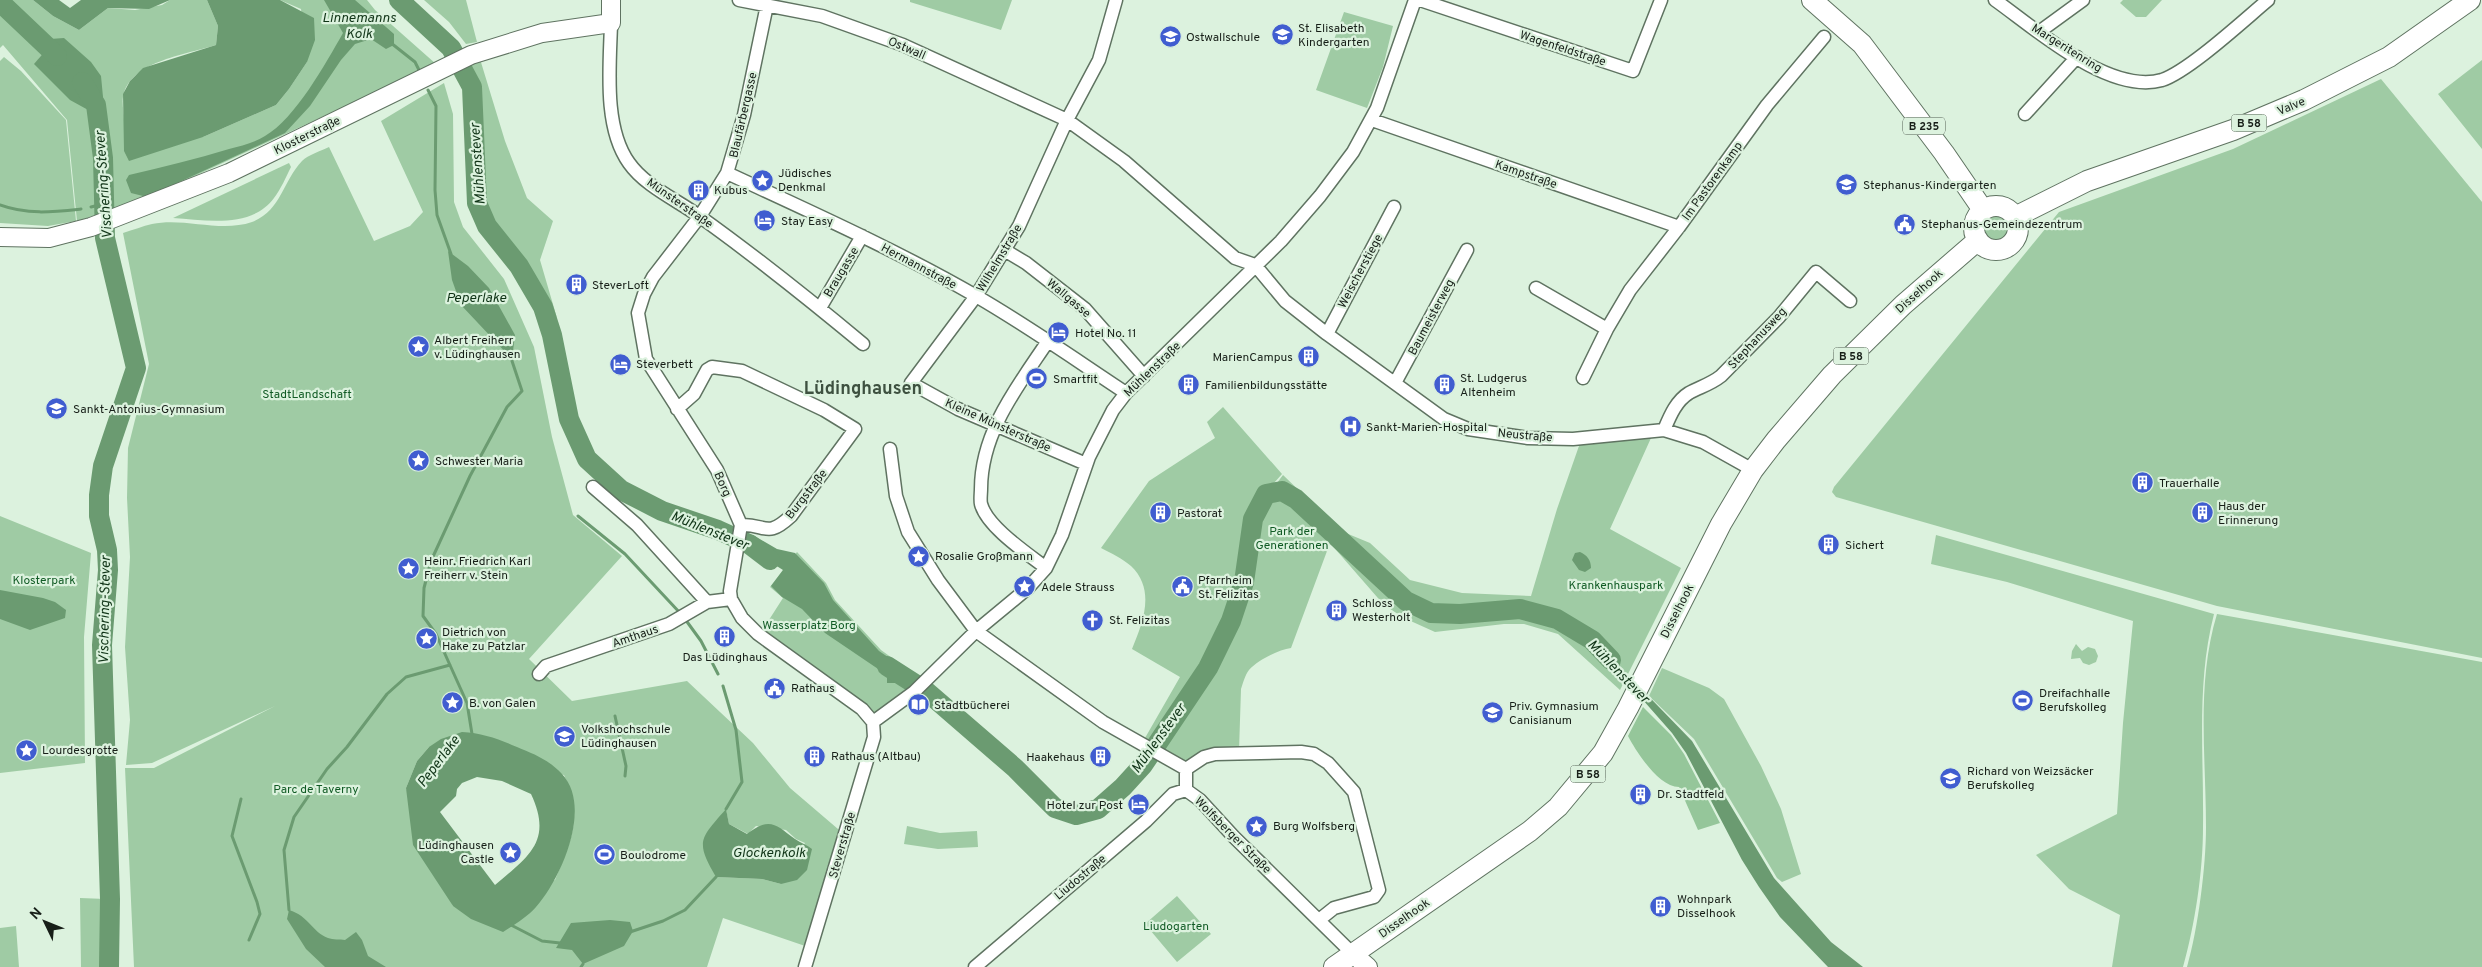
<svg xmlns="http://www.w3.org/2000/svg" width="2482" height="967" font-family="Overpass,sans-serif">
<rect width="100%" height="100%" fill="#dcf2de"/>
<path fill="#9fcba4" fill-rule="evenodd" d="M0,0H33L53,16L79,30L108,8L135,10L162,5L170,0H207L218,26L216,45C188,54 133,61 124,93C121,101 124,112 124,120L203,137L276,105L289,89L307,62L301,9L280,0H367L375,10L436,64L143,200L77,221L67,120L3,45L0,48ZM45,50L49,78L35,64Z
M424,0H466L477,42L466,44L449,22Z
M910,0H1012L1001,30L910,2Z
M2123,0H2162L2146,17H2136L2120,3Z
M1344,12L1393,26L1383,67L1367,108L1316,90Z
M4,57L21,71L66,120L76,221L48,226L0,223V61Z
M480,59L505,141L527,198L553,221L540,260L557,318L535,277L494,226L483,200L479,85L469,63Z
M2482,60V149L2438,94Z
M2381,79L2482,202V658L2217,606L1836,497L1832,492L1834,487L2059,212L2233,149Z
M444,83L453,114L454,202L463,227L504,279L534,347L552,437L573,515L622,556L529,659L572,701L687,681L753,743L790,788L845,835L811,948L723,918L707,967H134L125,768H154L275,706L152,763L126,765L130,720L125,647L130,557L127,498L128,448L149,364L123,233C133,230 143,226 152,224C184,217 220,233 252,222C281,211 283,181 302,161C308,155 321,151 329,147L374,241L410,226L423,212L381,121ZM429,747L564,775C584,817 571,840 555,880L453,906L406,788L417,761ZM726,810L729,824L748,834L756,826L786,830L796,839L805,843L781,884L762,879L716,877Z
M289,163L291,167C286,177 281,189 274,198C251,229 206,220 173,218Z
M1982 228a14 14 0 1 1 28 0a14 14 0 1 1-28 0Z
M1223,407L1282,474L1265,493L1250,518L1241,581L1227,622L1204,667L1154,744L1145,738L1180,677L1132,649C1143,622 1156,590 1131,566C1123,559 1111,553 1101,548L1149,481L1215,438L1207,422Z
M1651,438L1610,529L1681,568L1620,690L1558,634L1524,624H1504L1435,632L1404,618L1384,605L1330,543L1291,648C1278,650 1258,660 1249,670C1245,675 1243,683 1241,689L1239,751L1189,763L1159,747L1210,669L1233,622L1247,582L1256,520L1268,495L1283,475L1341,531L1370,543L1410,580L1462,593L1531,596L1557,509L1580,443Z
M0,516L91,553L84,637L85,763L0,773Z
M1936,535L2214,614C2196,684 2204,755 2203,827C2203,871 2195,925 2183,967H2112L2120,915L2069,889L2036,855L2117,814L2123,723L2133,621L2007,582L1931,564Z
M797,552L826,583L835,600L881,650L924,681L873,721L760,634L783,598L770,587Z
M2217,614L2482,662V967H2187C2198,929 2206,867 2206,827C2206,756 2196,683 2217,614Z
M2076,644L2082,651L2088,647L2095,649L2098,656L2096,662L2089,665L2083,663L2080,658L2071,659L2072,651Z
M1662,668L1709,688L1724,699L1761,766L1781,809L1801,874L1782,882L1777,878L1694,739L1649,696Z
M907,826L940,833L977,831L978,847L938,849L904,844Z
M1177,896L1211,934L1177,962L1145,924Z
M80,898L106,899L107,967H81Z
M16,926L19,967H0V928Z"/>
<path fill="#95c69a" d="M1643,707L1671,735L1684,754L1720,823L1698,830L1679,787C1659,787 1637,753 1628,736Z"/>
<path fill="#6b9b71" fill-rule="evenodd" d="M33,0H59L70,8L81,0H170L149,9L108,8L79,30L53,16Z
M207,0H280L314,18L315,40L307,62L289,89L276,105L203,137L129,161L124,151L123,94L130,81L143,68L216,45L218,26Z
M324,0H355L394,34V45L386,49L371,39L355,44L341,60L310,106L285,133L147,197L131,193L126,180L129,175C163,167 196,159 229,149C241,146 254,143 265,136C295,119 326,63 343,33Z
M43,31L50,39L64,38L91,62L101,76L103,97L90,111L70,100L34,64L45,51L34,41Z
M448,251L468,266L489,288L515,335L512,359L461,305L452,280Z
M753,535L777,549L795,553L824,583L833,600L879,651L913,674L909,677L910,679L905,683H887V675L825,633L802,609L782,597L771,586L783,570L748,548L750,536Z
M1580,552C1587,555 1591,560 1591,568L1585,572L1579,570L1572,560L1575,553Z
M0,590L43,598L55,602L66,610L65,618L30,630L0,619Z
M1593,639L1692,741L1774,878L1831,942L1863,967H1828L1780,917L1759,887L1742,860L1686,753L1672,733L1591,641Z
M462,732C482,733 499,739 517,747C534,754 549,760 562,774C593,807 561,879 536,907C527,917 514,925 503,932L471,919L453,906L413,845L406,788L417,761L429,747L441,739ZM477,777L502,781L531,794C553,841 529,856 495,885L440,812L456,796L457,789L462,783Z
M726,809L729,824L747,834C770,816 776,825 795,839C801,843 807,845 812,849L807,870L797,880L781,884L762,879L716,877C695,841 700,839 726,809Z
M289,910C309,916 312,932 328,938C333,940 340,939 345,940L356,932L362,940L368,956L386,967H325L306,949L287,919Z
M610,920L630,922L633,931L624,946L583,964L572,950L556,948L571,923Z"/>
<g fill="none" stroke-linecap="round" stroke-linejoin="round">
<path stroke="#6b9b71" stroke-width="3" d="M391,43L415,62L420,72
M428,90L436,106L435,190L437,215L451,254
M0,205C27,215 53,212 81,209
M91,207L103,204
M578,516L625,554L681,614
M685,619L701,641L718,674
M723,686L736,730L742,782L726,809
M615,716L626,766L625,776
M472,734L467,703L436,634L423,616L424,588L431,561L470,476L507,407L522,391L510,355
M241,799L232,836L257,902L260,914L249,940
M289,910L284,850L294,817L327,769L347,747L387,694L406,677L450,665
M511,925L542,941L560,943
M630,932L663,921L685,910L716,877
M581,967L583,964"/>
<path stroke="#6b9b71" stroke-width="20" d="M399,0L451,48L472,87L477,203L487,226L519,266L543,307L552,335L569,419L587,459L621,490L662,511L718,530L749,544L770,560
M0,2L57,56
M82,82L96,105L103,158L105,238L136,368L103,466L99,495V516L107,550L108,570L102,645L110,899L109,967
M887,666L926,691L1015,768L1055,808L1076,815L1098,809L1123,787L1143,765L1208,668L1231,621L1244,582L1253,519L1266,494L1282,491L1296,499L1406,601L1431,613L1460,614L1520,609L1557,619L1592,640L1611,660"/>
<defs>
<path id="street" d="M739,0L822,16L903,45L1067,120L1124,161L1235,258L1255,265
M1420,0L1633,71L1661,0
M1995,0C2036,29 2109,95 2162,80C2189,71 2244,20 2268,0
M767,5L744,115L727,173L700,216L653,277L644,294L638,313L646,359L717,470L741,525L730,591L731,599L742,618L758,634L862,709L873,722L874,737L805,967
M611,23C610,65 603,127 629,163C645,186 677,200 699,216C755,256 810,300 863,344
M2039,32L2083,0
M2025,114L2077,57
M1372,120L1679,227
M727,173C811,212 896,250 976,296C1028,326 1076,360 1126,393
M1006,251L1026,263L1085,309L1144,376
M1255,265L1285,301L1327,334L1444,419L1468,429L1528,438L1573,439L1664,430L1703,442L1753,470
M1536,288L1607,329
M820,308L862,236
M1327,334L1394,207
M1583,378L1607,329L1630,290L1679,227L1767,105L1824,37
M1395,383L1467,250
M677,409L694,394L707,370L712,367L742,371L824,410L855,429L791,516C766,539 767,524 741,525
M1664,430C1670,416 1676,401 1689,393C1700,387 1711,384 1721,376L1779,317L1816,272L1850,301
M890,449L896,496L908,532L938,580L976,631L1103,722L1186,769V790
M1086,464L958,409L911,383L976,296L1019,226L1067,120L1099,60L1116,0
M593,487L637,525L707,602
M1046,568C1028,554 987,527 981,504C980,500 981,493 981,489C981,432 1018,386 1048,341
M539,674L546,666L669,624L707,602L731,599
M873,722L914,692L976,631L1028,588L1046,568L1062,535L1089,457L1113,410L1126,393L1281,241L1320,196L1353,152L1377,108L1415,0
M1186,769L1204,757L1215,754L1301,752L1314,754L1328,763L1354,792L1379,890L1374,897L1334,908L1319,920
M1186,790L1200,800L1234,837L1353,954
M975,967L1146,821L1173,794L1186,790"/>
<path id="secondary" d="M0,237L49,238L91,227L229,173L471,55L542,33L611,23V0
M1353,954L1368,967"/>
<path id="primary" d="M1812,0L1862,44L1944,153L1983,210
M1974 228a22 22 0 1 1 44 0a22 22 0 1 1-44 0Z
M2015,217L2087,181L2233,130L2304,100L2389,57L2470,0
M1334,967L1530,831L1558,807L1603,753L1628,708L1721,524L1753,470L1776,440L1832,375L1903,305L1978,240"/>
</defs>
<use href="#street" stroke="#5f7361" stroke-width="15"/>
<use href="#secondary" stroke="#5f7361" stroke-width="20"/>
<use href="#primary" stroke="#5f7361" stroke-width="22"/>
<use href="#street" stroke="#fff" stroke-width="12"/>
<use href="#secondary" stroke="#fff" stroke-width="18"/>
<use href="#primary" stroke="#fff" stroke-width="20"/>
</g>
<defs>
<symbol id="school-disc" viewBox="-11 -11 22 22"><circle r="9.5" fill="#405dd0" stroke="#dcf2de"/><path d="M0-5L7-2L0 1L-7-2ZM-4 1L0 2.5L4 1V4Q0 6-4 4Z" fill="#fff"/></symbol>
<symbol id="sight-disc" viewBox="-11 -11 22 22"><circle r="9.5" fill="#405dd0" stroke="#dcf2de"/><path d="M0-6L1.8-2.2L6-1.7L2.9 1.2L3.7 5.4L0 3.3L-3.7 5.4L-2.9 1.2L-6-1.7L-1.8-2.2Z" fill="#fff"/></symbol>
<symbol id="building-disc" viewBox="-11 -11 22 22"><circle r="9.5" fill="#405dd0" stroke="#dcf2de"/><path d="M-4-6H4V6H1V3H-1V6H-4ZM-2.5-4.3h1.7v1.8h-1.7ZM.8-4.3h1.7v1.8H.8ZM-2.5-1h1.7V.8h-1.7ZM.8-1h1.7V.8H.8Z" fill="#fff"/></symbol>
<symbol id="hotel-disc" viewBox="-11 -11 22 22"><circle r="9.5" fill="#405dd0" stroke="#dcf2de"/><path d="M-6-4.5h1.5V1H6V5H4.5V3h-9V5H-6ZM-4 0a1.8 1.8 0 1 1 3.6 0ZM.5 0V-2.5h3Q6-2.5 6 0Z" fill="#fff"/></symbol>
<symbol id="civic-disc" viewBox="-11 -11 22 22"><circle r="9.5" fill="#405dd0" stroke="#dcf2de"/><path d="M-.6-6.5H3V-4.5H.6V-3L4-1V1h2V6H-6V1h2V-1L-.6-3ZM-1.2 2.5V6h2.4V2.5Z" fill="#fff"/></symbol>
<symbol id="stadium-disc" viewBox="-11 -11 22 22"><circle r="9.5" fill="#405dd0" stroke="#dcf2de"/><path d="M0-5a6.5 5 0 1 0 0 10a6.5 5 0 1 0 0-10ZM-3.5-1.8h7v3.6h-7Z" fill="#fff"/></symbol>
<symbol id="hospital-disc" viewBox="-11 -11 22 22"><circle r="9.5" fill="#405dd0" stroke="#dcf2de"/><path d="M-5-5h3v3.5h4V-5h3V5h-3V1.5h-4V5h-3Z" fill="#fff"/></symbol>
<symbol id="church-disc" viewBox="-11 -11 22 22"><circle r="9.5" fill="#405dd0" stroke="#dcf2de"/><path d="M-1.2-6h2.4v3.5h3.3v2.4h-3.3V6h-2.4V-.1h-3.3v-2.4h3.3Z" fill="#fff"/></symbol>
<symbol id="library-disc" viewBox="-11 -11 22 22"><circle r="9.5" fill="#405dd0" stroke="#dcf2de"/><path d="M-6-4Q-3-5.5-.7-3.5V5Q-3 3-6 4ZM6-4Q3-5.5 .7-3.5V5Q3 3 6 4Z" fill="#fff"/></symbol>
<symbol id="university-disc" viewBox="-11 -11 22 22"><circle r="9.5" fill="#405dd0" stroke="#dcf2de"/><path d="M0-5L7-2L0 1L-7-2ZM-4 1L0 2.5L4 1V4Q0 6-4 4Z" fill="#fff"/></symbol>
</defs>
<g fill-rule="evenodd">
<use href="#school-disc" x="1270" y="22" width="25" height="25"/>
<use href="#school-disc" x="1158" y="24" width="25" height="25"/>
<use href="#sight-disc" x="750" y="168" width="25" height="25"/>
<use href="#school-disc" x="1834" y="172" width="25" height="25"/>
<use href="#building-disc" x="686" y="178" width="25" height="25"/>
<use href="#hotel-disc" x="752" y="208" width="25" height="25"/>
<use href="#civic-disc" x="1892" y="212" width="25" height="25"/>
<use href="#building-disc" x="564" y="272" width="25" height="25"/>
<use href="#hotel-disc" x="1046" y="320" width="25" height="25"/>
<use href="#sight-disc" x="406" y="334" width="25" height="25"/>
<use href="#building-disc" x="1296" y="344" width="25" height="25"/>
<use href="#hotel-disc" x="608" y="352" width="25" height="25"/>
<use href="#stadium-disc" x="1024" y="366" width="25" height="25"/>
<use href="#building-disc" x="1176" y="372" width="25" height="25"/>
<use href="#building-disc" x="1432" y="372" width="25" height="25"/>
<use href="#school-disc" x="44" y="396" width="25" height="25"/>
<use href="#hospital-disc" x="1338" y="414" width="25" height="25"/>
<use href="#sight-disc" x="406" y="448" width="25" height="25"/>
<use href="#building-disc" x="2130" y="470" width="25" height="25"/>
<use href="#building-disc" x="1148" y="500" width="25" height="25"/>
<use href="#building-disc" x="2190" y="500" width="25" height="25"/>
<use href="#building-disc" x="1816" y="532" width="25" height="25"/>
<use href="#sight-disc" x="906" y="544" width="25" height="25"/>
<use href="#sight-disc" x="396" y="556" width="25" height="25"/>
<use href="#sight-disc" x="1012" y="574" width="25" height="25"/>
<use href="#civic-disc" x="1170" y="574" width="25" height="25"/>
<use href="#building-disc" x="1324" y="598" width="25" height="25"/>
<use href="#church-disc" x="1080" y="608" width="25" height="25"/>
<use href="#building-disc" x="712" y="624" width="25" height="25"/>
<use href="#sight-disc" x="414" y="626" width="25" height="25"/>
<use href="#civic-disc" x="762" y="676" width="25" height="25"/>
<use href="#stadium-disc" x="2010" y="688" width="25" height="25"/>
<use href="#sight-disc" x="440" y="690" width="25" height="25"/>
<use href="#library-disc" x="906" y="692" width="25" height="25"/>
<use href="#school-disc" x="1480" y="700" width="25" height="25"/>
<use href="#university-disc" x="552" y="724" width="25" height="25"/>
<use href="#sight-disc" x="14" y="738" width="25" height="25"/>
<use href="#building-disc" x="802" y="744" width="25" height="25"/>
<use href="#building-disc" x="1088" y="744" width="25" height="25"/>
<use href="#school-disc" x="1938" y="766" width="25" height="25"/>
<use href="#building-disc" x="1628" y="782" width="25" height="25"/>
<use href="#hotel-disc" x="1126" y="792" width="25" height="25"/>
<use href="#sight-disc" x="1244" y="814" width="25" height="25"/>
<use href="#sight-disc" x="498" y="840" width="25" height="25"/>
<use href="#stadium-disc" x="592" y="842" width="25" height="25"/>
<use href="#building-disc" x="1648" y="894" width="25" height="25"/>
</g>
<g text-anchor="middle" stroke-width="4.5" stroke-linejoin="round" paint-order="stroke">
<g fill="#dcf2de" stroke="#525e53" stroke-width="1">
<rect x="2231.5" y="114.5" width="35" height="17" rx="4"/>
<rect x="1903" y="117.5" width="42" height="17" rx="4"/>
<rect x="1833.5" y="347.5" width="35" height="17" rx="4"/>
<rect x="1570.5" y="765.5" width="35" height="17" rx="4"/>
</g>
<g font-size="11" font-weight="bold" fill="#171f18">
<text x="2249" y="127">B 58</text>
<text x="1924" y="130">B 235</text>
<text x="1851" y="360">B 58</text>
<text x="1588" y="778">B 58</text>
</g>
<g font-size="12" fill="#171f18" stroke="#dcf2de" text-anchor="start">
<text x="1298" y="32">St. Elisabeth<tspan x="1298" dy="14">Kindergarten</tspan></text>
<text x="1186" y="41">Ostwallschule</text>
<text x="778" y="177">Jüdisches<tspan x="778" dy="14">Denkmal</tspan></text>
<text x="1863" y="189">Stephanus-Kindergarten</text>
<text x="714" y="194">Kubus</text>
<text x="781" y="225">Stay Easy</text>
<text x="1921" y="228">Stephanus-Gemeindezentrum</text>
<text x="592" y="289">SteverLoft</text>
<text x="1075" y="337">Hotel No. 11</text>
<text x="434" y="344">Albert Freiherr<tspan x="434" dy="14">v. Lüdinghausen</tspan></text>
<text x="1293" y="361" text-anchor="end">MarienCampus</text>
<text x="636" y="368">Steverbett</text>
<text x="1460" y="382">St. Ludgerus<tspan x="1460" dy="14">Altenheim</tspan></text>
<text x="1053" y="383">Smartfit</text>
<text x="1205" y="389">Familienbildungsstätte</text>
<text x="73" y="413">Sankt-Antonius-Gymnasium</text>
<text x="1366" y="431">Sankt-Marien-Hospital</text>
<text x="435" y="465">Schwester Maria</text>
<text x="2159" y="487">Trauerhalle</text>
<text x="2218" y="510">Haus der<tspan x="2218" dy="14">Erinnerung</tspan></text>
<text x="1177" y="517">Pastorat</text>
<text x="1845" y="549">Sichert</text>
<text x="935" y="560">Rosalie Großmann</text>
<text x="424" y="565">Heinr. Friedrich Karl<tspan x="424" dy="14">Freiherr v. Stein</tspan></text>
<text x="1198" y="584">Pfarrheim<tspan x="1198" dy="14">St. Felizitas</tspan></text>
<text x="1041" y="591">Adele Strauss</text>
<text x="1352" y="607">Schloss<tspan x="1352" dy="14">Westerholt</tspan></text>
<text x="1109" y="624">St. Felizitas</text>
<text x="442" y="636">Dietrich von<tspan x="442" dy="14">Hake zu Patzlar</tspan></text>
<text x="725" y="661" text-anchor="middle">Das Lüdinghaus</text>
<text x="791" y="692">Rathaus</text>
<text x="2039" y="697">Dreifachhalle<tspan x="2039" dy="14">Berufskolleg</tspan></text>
<text x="469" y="707">B. von Galen</text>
<text x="934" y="709">Stadtbücherei</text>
<text x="1509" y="710">Priv. Gymnasium<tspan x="1509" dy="14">Canisianum</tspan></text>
<text x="581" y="733">Volkshochschule<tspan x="581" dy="14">Lüdinghausen</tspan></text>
<text x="42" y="754">Lourdesgrotte</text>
<text x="831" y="760">Rathaus (Altbau)</text>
<text x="1085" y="761" text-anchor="end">Haakehaus</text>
<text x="1967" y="775">Richard von Weizsäcker<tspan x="1967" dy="14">Berufskolleg</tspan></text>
<text x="1657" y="798">Dr. Stadtfeld</text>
<text x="1123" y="809" text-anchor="end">Hotel zur Post</text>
<text x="1273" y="830">Burg Wolfsberg</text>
<text x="494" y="849" text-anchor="end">Lüdinghausen<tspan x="494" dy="14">Castle</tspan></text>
<text x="620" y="859">Boulodrome</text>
<text x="1677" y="903">Wohnpark<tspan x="1677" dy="14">Disselhook</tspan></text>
</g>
<g font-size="12" fill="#171f18" stroke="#dcf2de">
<text transform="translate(907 48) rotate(23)" y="4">Ostwall</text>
<text transform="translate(1563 48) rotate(18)" y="4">Wagenfeldstraße</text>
<text transform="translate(2067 48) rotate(32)" y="4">Margeritenring</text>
<text transform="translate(2291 106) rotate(-23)" y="4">Valve</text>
<text transform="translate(743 115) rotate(-77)" y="4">Blaufärbergasse</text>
<text transform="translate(307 135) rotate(-26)" y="4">Klosterstraße</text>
<text transform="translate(1526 174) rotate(19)" y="4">Kampstraße</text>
<text transform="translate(1712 181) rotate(-54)" y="4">Im Pastorenkamp</text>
<text transform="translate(680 203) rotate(35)" y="4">Münsterstraße</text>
<text transform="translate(999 258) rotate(-59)" y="4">Wilhelmstraße</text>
<text transform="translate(919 266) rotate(28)" y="4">Hermannstraße</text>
<text transform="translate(1360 271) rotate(-62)" y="4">Weischerstiege</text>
<text transform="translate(841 272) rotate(-59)" y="4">Braugasse</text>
<text transform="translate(1919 291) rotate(-42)" y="4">Disselhook</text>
<text transform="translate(1069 298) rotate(40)" y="4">Wallgasse</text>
<text transform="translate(1431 317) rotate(-62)" y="4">Baumeisterweg</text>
<text transform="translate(1757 338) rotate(-47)" y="4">Stephanusweg</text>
<text transform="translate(1152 369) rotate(-44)" y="4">Mühlenstraße</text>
<text transform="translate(998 425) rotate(24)" y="4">Kleine Münsterstraße</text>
<text transform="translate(1525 435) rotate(5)" y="4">Neustraße</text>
<text transform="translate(723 484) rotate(66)" y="4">Borg</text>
<text transform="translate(806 494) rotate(-52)" y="4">Burgstraße</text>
<text transform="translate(1677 611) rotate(-63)" y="4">Disselhook</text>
<text transform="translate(635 636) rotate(-19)" y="4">Amthaus</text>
<text transform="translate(1233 835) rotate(45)" y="4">Wolfsberger Straße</text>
<text transform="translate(842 845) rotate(-74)" y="4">Steverstraße</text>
<text transform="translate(1080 877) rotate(-40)" y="4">Liudostraße</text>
<text transform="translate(1404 918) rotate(-35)" y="4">Disselhook</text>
</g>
<g font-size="12" fill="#115b25" stroke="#dcf2de">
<text x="307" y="398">StadtLandschaft</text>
<text x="1292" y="535">Park der<tspan x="1292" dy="14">Generationen</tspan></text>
<text x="44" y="584">Klosterpark</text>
<text x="1616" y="589">Krankenhauspark</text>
<text x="809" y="629">Wasserplatz Borg</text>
<text x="316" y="793">Parc de Taverny</text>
<text x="1176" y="930">Liudogarten</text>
</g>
<g font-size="14" font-style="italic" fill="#103417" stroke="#dcf2de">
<text x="359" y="22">Linnemanns<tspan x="359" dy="16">Kolk</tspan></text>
<text transform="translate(477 164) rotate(-94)" y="5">Mühlenstever</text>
<text transform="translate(103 185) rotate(-94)" y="5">Vischering-Stever</text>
<text x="476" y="302">Peperlake</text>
<text transform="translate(710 530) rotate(22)" y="5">Mühlenstever</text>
<text transform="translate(104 610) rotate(-89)" y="5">Vischering-Stever</text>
<text transform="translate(1619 671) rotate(46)" y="5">Mühlenstever</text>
<text transform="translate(1158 738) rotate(-54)" y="5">Mühlenstever</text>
<text transform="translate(438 761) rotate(-53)" y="5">Peperlake</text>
<text x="769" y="857">Glockenkolk</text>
</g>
<g font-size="18" font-weight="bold" fill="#3e5140" stroke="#dcf2de">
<text x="863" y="394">Lüdinghausen</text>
</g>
</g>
<g transform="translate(45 922) rotate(313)" stroke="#dcf2de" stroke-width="4" paint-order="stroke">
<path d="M0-4L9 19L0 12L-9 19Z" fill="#171f18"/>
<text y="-8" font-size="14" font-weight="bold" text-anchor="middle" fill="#171f18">N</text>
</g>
</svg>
